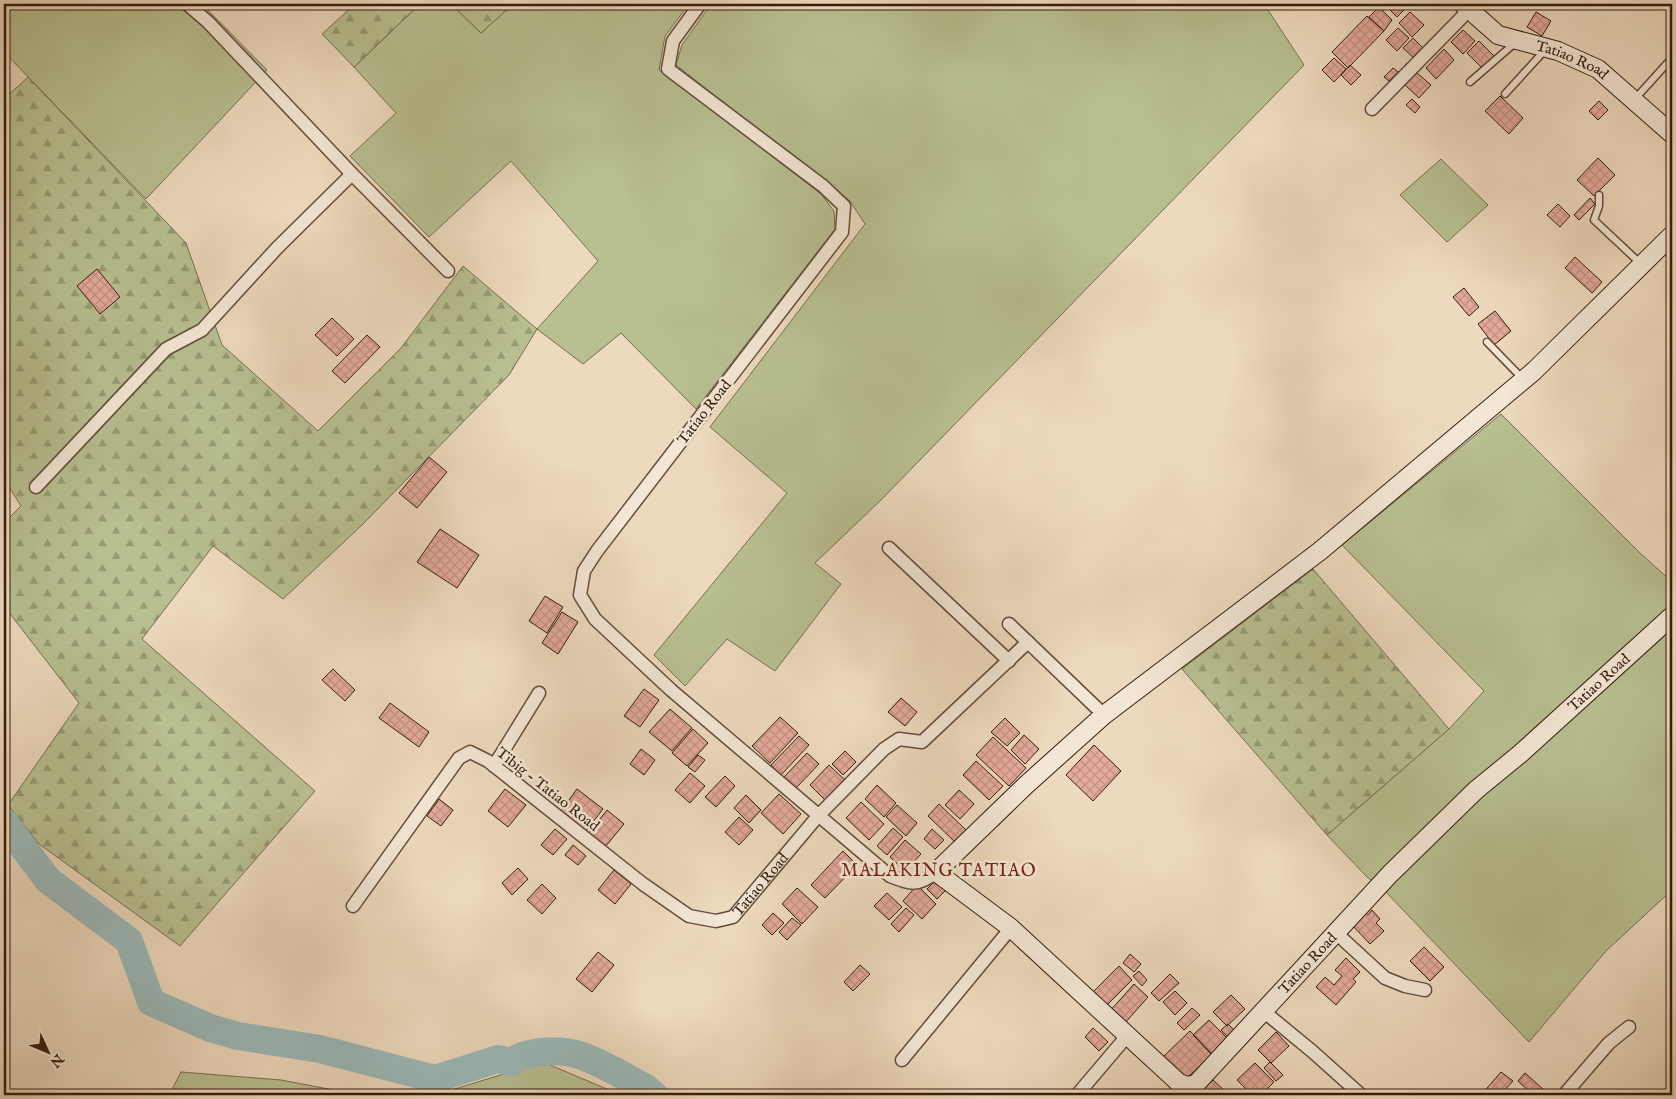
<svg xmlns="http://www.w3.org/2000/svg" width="1676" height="1099" font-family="'IM FELL English',serif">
<defs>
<pattern id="forest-firs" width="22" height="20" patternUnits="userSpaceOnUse" patternTransform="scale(1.25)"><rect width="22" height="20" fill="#b8bf91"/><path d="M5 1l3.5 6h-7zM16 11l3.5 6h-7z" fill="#969b75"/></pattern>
<pattern id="building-cross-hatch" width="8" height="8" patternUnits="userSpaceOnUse" patternTransform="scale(1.25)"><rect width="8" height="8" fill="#e3a99b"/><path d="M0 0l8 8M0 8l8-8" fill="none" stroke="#c39184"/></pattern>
</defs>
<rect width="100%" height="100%" fill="#edd9bd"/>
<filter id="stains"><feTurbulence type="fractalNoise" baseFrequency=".004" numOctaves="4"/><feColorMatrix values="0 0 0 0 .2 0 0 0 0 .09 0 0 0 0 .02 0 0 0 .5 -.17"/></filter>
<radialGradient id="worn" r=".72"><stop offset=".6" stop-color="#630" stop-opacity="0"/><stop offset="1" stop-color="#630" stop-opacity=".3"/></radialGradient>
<path fill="#b8bf91" stroke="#766e50" d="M4,4H202L267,70L146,199L4,52Z
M420,4H451L481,33L513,4H689L665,36L659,70L821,194L834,211L835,229L696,409L621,333L583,364L537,329L598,261L511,161L429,237L350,156L396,113L354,67Z
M711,4H1264L1304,65L883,498L815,563L841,584L775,671L727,639L685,686L654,655L787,493L710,427L865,224L850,201L676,65L682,45Z
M1441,159L1488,205L1447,242L1400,195Z
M1501,414L1639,552L1672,582V890L1606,951L1529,1042L1384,890L1367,877L1327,835L1449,729L1484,691L1342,545Z
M543,1062L621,1095H435Z
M181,1072L281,1080L360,1095H169Z"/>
<path fill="url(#forest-firs)" stroke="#766e50" d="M355,4H420L354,67L322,34Z
M451,4H513L481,33Z
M28,77L186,243L222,345L318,431L401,348L463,266L537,329L509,375L361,526L283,599L213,546L142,639L315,791L180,946L39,844L8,805L79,703L4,606V523L21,506L4,479V99Z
M1313,569L1449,729L1327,835L1182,669Z"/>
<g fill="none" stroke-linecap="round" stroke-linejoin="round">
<path stroke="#9bb9b9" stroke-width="28" d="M4,822L48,880L129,941L151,1002L210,1028L238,1036L320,1049L435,1079L498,1059L511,1062C528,1050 559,1049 579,1055C599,1061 627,1078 646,1088L654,1095"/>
</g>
<path fill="url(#building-cross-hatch)" stroke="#341d0e" d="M1384,4H1402L1406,8L1397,17Z
M1379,7L1392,20L1384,31L1369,17Z
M1410,12L1424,25L1412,37L1399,23Z
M1536,12L1551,21L1542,36L1527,27Z
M1367,16L1384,31L1348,68L1332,52Z
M1398,28L1409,38L1397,51L1386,40Z
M1463,30L1475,41L1463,54L1451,42Z
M1413,38L1424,49L1415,59L1403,48Z
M1479,41L1494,56L1482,68L1467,53Z
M1444,49L1454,60L1436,79L1426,68Z
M1334,58L1346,69L1334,82L1322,70Z
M1350,65L1361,75L1351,85L1341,75Z
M1393,68L1398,72L1389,81L1384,77Z
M1417,73L1431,85L1419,98L1405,85Z
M1500,96L1523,118L1509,134L1485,111Z
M1412,99L1420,107L1415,113L1406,105Z
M1599,101L1608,110L1598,120L1589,111Z
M1598,158L1615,175L1594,196L1577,180Z
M1590,198L1595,204L1579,220L1574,215Z
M1558,204L1570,216L1560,227L1547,215Z
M1575,257L1602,282L1592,293L1565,268Z
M97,269L120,297L100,314L77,286Z
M1464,288L1479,307L1469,316L1453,297Z
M1495,311L1511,331L1494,345L1478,324Z
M332,318L354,339L337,356L315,335Z
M367,335L380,347L345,383L332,371Z
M429,457L447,472L417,508L399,493Z
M440,529L479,555L457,588L417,562Z
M545,596L563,607L547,633L529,621Z
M562,612L578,622L558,654L542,643Z
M333,669L355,690L345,701L322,680Z
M644,689L659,700L640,727L624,716Z
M901,698L917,712L905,726L888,712Z
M390,703L429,732L419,747L379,718Z
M670,709L692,728L672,751L649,732Z
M780,717L798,733L770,763L752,746Z
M1005,718L1020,733L1007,746L991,732Z
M693,729L708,743L687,766L672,753Z
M1024,735L1039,749L1025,764L1011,750Z
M799,736L809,745L781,775L771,765Z
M993,737L1026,768L1009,786L976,755Z
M1094,745L1121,771L1093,801L1066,775Z
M641,749L655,760L644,775L630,764Z
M845,751L856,762L843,775L832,764Z
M807,753L819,764L795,789L783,778Z
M698,755L705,760L695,772L688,767Z
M976,761L1003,786L989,800L963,775Z
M829,765L846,781L826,801L810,785Z
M690,773L705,786L690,803L675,790Z
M725,776L735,786L716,807L705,797Z
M877,785L896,803L884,817L865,799Z
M505,789L526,805L508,827L488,811Z
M577,789L603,809L586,831L560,812Z
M959,790L974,804L960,819L945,805Z
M779,794L801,814L783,834L761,813Z
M746,795L761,810L749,823L734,808Z
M439,799L453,810L441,826L427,816Z
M861,802L884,824L869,840L846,818Z
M939,804L966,830L955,842L928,816Z
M897,805L917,823L906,836L886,817Z
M607,810L624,824L605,847L588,834Z
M739,817L753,830L739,845L725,832Z
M893,828L903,837L887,855L877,846Z
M555,829L567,839L553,855L541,845Z
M932,829L944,840L935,849L924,839Z
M905,840L921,854L905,871L890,857Z
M573,845L586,856L578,865L565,855Z
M843,851L857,865L825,898L811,885Z
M518,868L528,879L512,895L502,883Z
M614,870L631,884L615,904L598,890Z
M938,878L948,888L937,899L927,889Z
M542,884L556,898L542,914L527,900Z
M917,885L936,904L922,919L903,901Z
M797,888L818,907L802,924L782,904Z
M887,893L902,907L889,920L874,906Z
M906,908L914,915L899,932L891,924Z
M1372,910L1380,919L1376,923L1384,931L1370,944L1352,925L1365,912L1368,915Z
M773,913L784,923L772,935L762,925Z
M792,918L801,925L787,940L779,932Z
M1424,947L1444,967L1430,981L1410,961Z
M598,952L614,965L592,992L576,979Z
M1130,954L1141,964L1134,972L1123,963Z
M1346,958L1360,972L1353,979L1356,982L1336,1005L1316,987L1325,977L1334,985L1342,976L1335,970Z
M860,965L870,974L853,991L844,982Z
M1119,966L1132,980L1107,1005L1093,992Z
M1139,971L1147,980L1142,986L1133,976Z
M1170,974L1179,983L1159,1001L1151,993Z
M1134,984L1148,997L1124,1024L1110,1011Z
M1175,991L1187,1003L1175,1015L1163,1002Z
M1231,995L1245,1009L1227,1026L1213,1012Z
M1192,1008L1200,1015L1184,1030L1177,1023Z
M1209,1020L1227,1038L1211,1054L1193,1035Z
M1228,1024L1237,1033L1231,1040L1221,1030Z
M1093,1028L1108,1042L1099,1051L1085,1037Z
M1190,1031L1212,1054L1185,1080L1163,1057Z
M1276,1032L1289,1046L1271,1063L1258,1050Z
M1270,1062L1283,1075L1276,1081L1264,1068Z
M1255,1063L1274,1082L1261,1095H1252L1237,1080Z
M1501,1072L1513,1081L1500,1095H1481Z
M1525,1073L1543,1089L1537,1095H1533L1518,1081Z
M1213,1080L1229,1095H1198Z"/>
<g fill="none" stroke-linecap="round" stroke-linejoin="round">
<defs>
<path id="lane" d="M1470,82L1516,42
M1505,94L1546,49
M1634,100L1672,58
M1599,195V206L1594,220L1641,264
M1487,342L1523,379"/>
<g id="street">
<path d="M187,4L208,22L352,174L448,271"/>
<path d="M700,4L673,41L668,69L823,186L844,206L842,232L597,551L584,571L580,595L595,619L671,690L890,876C911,884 918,887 936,872"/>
<path d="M1372,109L1469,10"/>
<path d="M36,487L166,349L202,330L277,248L352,174"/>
<path d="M889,548L1009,661"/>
<path d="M1009,624L1104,715"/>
<path d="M494,766L539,693"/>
<path id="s1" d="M353,906L459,758L470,752L488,761L643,884L689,916L716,921L733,917L818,816L884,749L899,739L922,742L1028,642"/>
<path d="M1335,932L1385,978L1405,986L1425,990"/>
<path d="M1262,1010L1313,1052L1361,1095"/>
<path d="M902,1060L1011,928"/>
<path d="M1077,1095L1127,1036"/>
<path d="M1564,1095L1609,1043L1629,1027"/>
</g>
<g id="secondary">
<path id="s2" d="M1463,4L1498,35L1558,51L1598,69L1672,134"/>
<path id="s3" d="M1672,235L1534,371L1320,551L1104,715L1026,785L936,872L1011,928L1179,1083L1187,1086L1196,1084L1390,874L1476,790L1520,754L1672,616"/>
</g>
</defs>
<use href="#lane" stroke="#624c3a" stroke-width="9"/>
<use href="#street" stroke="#624c3a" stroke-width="15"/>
<use href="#secondary" stroke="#341d0e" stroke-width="20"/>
<use href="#lane" stroke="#f3e6d4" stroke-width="6"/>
<use href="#street" stroke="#f3e6d4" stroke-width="12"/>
<use href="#secondary" stroke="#f3e6d4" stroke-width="18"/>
</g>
<g text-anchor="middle" stroke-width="5" stroke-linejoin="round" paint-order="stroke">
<g font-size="15" fill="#341d0e" stroke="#f3e6d4">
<text dy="5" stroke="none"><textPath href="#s2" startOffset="125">Tatiao Road</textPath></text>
<text transform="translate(704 412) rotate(-52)" y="5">Tatiao Road</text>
<text dy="5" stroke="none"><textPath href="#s3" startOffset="1884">Tatiao Road</textPath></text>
<text transform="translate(548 789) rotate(38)" y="5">Tibig - Tatiao Road</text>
<text dy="5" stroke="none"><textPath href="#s1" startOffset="556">Tatiao Road</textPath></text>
<text dy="5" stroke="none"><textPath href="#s3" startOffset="1479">Tatiao Road</textPath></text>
</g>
<g font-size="18" letter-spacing="1" fill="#7a1f14" stroke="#f3e6d4">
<text x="939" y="876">MALAKING TATIAO</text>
</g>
</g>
<rect width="1676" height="1099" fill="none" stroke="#edd9bd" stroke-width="20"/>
<rect x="5" y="5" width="1666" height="1089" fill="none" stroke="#341d0e" stroke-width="2.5"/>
<rect x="10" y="10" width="1656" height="1079" fill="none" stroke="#341d0e"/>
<g transform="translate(48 1052) rotate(134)" stroke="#f3e6d4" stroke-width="4" paint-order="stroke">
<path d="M0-4L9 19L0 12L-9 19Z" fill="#341d0e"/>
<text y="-8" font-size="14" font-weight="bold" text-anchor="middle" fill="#341d0e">N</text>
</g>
<rect width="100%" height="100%" filter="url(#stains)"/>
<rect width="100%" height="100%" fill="url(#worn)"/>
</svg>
